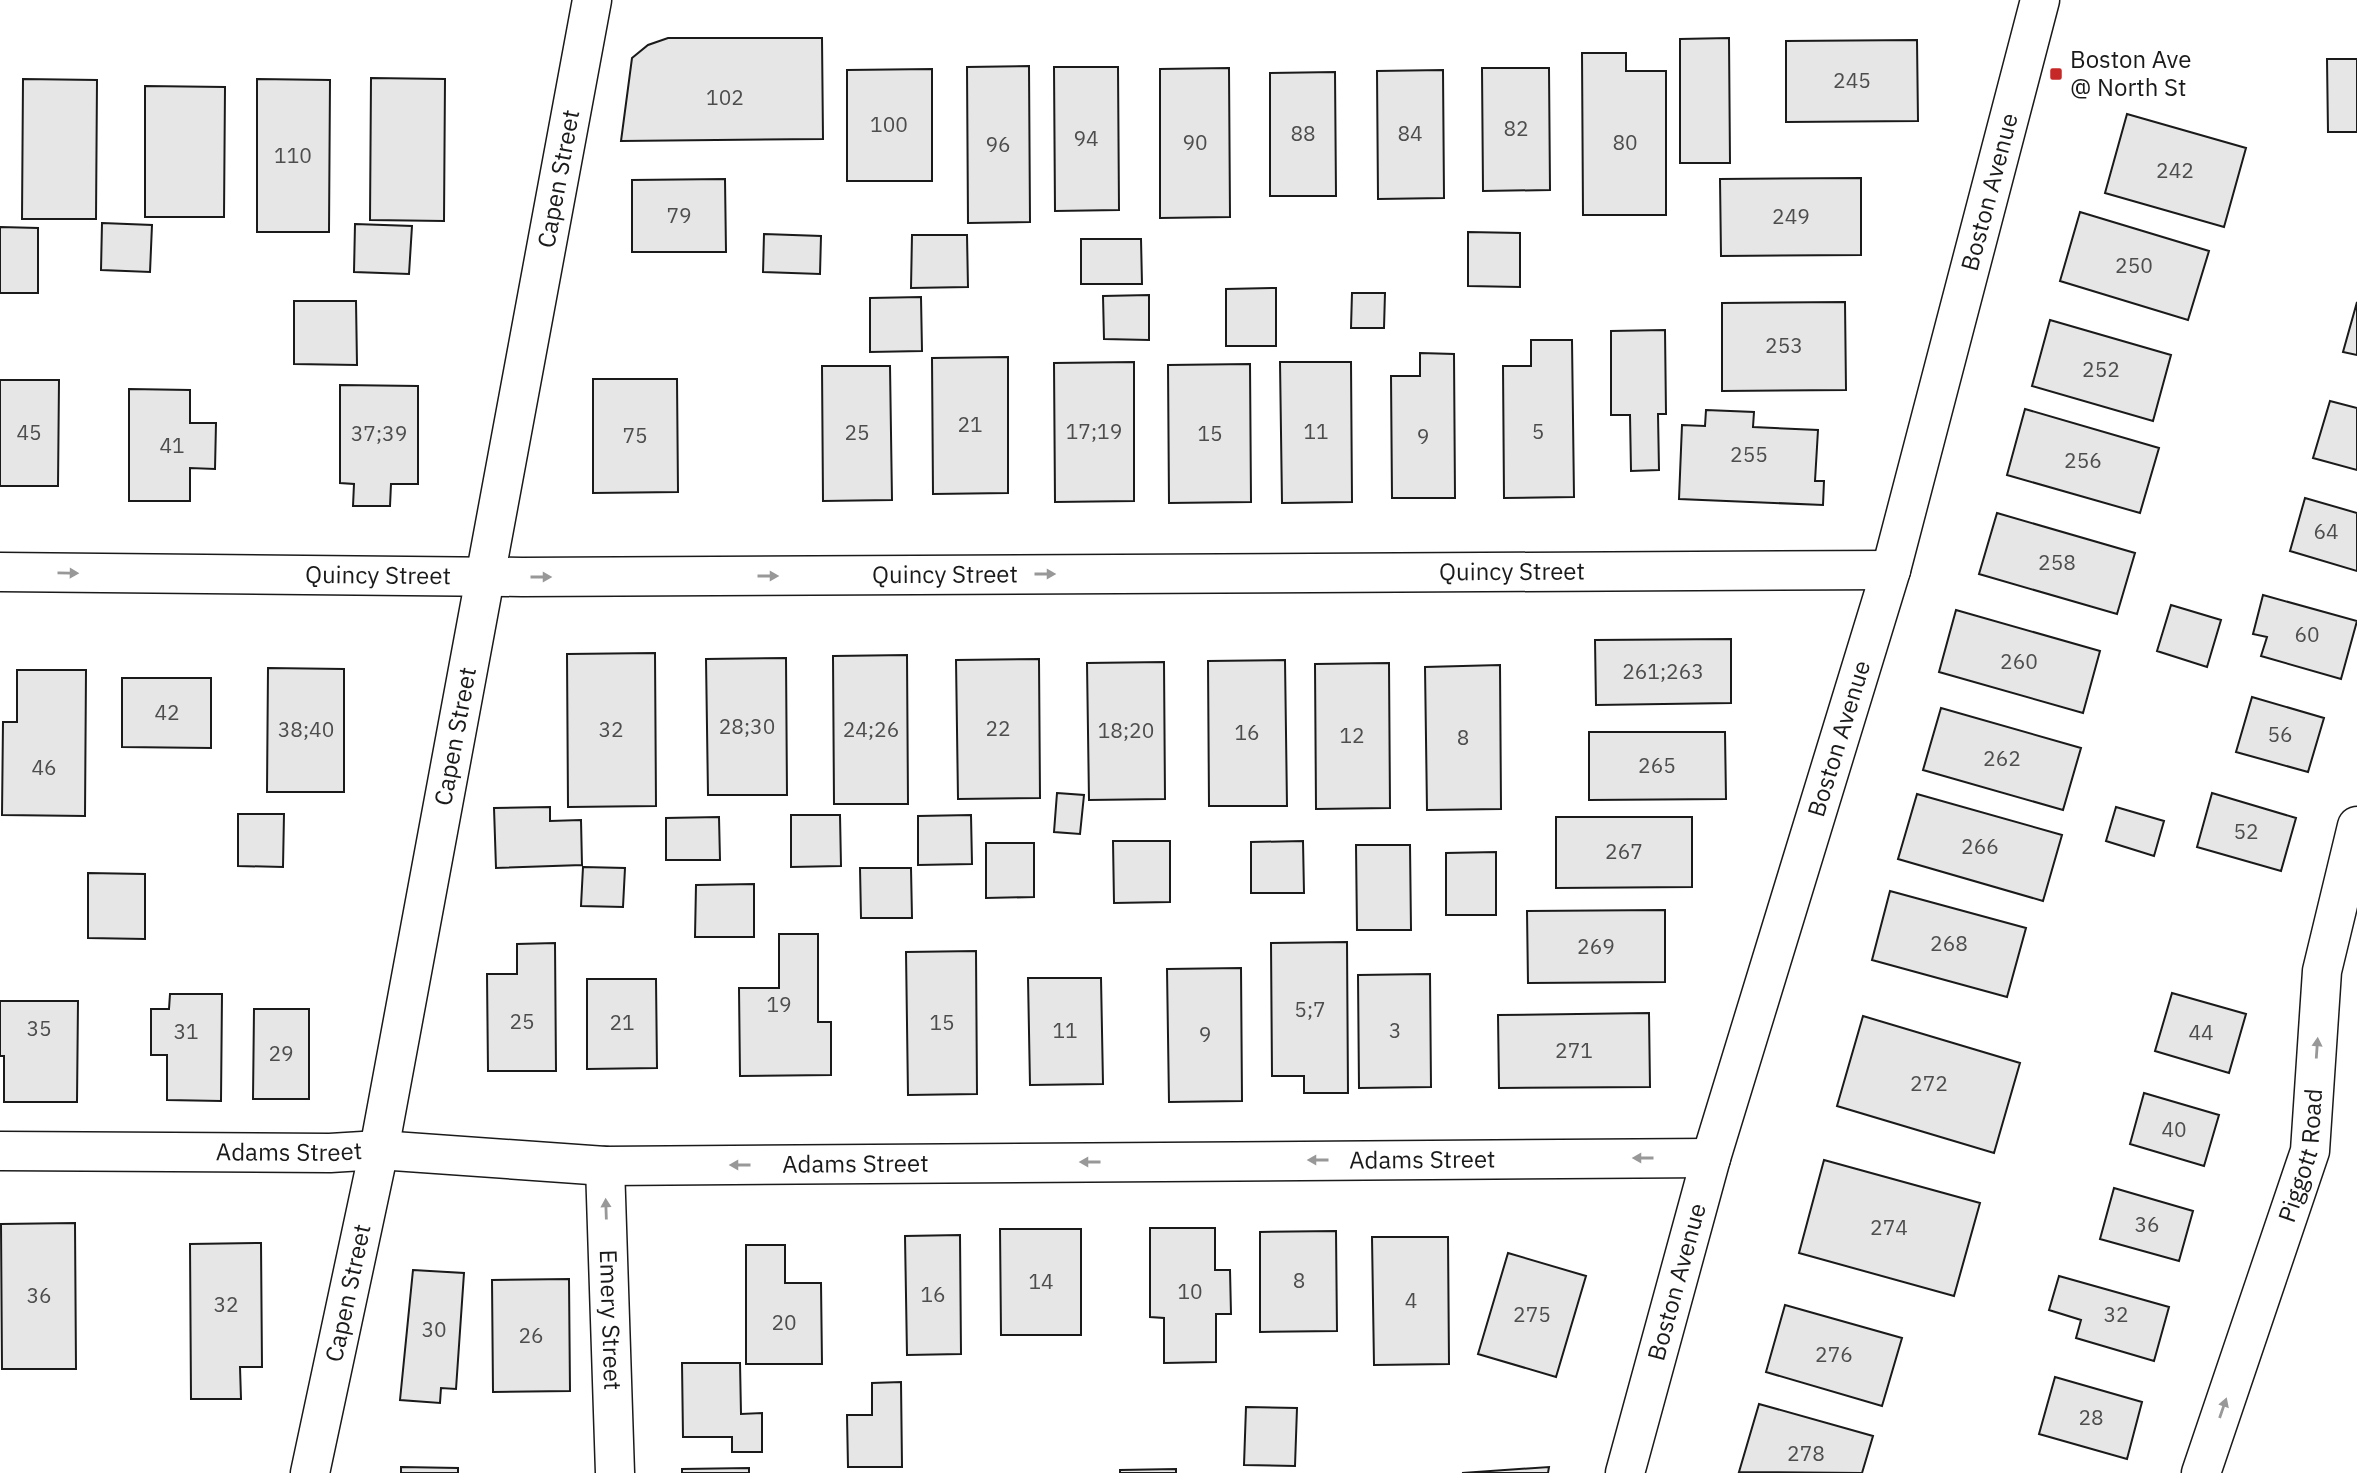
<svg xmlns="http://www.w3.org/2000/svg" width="2357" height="1473" font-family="'IBM Plex Sans',sans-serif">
<rect width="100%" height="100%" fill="#fff"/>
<path fill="#e6e6e6" stroke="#1a1a1a" stroke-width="2" d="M668,38H822L823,139L621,141L632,58L648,45Z
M1729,38L1730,163H1680V39Z
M1917,40L1918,121L1786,122V41Z
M1582,53H1626V71H1666V215H1583Z
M2327,59H2357V132H2328Z
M1029,66L1030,222L968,223L967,67Z
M1054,67H1118L1119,210L1055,211Z
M1229,68L1230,217L1160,218V69Z
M1482,68H1549L1550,190L1483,191Z
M932,69V181H847V70Z
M1443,70L1444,198L1378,199L1377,71Z
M1335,72L1336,196H1270V73Z
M371,78L445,79L444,221L370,220Z
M23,79L97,80L96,219H22Z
M257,79L330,80L329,232H257Z
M145,86L225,87L224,217H145Z
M2127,114L2246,148L2224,227L2105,193Z
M1861,178V255L1721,256L1720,179Z
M725,179L726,252H632V180Z
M2080,212L2209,251L2188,320L2060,281Z
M102,223L152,225L150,272L101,270Z
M355,224L412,226L409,274L354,272Z
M0,227L38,228V293H0Z
M1468,232L1520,233V287L1468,286Z
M764,234L821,236L820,274L763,272Z
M912,235H967L968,287L911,288Z
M1081,239H1141L1142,284H1081Z
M1276,288V346H1226V289Z
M1352,293H1385L1384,328H1351Z
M1149,295V340L1104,339L1103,296Z
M921,297L922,351L870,352V298Z
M294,301H356L357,365L294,364Z
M1845,302L1846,390L1722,391V303Z
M2357,302V355L2343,352Z
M2050,320L2171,355L2153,421L2032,386Z
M1665,330L1666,414H1658L1659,470L1631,471L1630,415H1611V331Z
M1531,340H1572L1574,497L1504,498L1503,366H1531Z
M1420,353L1454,354L1455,498H1392L1391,376H1420Z
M1008,357V493L933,494L932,358Z
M1134,362V501L1055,502L1054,363Z
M1280,362H1351L1352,502L1282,503Z
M1250,364L1251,502L1169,503L1168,365Z
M822,366H890L892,500L823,501Z
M593,379H677L678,492L593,493Z
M0,380H59L58,486H0Z
M340,385L418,386V484H391L390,506H353L354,484L340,483Z
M129,389L190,390V423H216L215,469L190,468V501H129Z
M2330,401L2357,408V470L2313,458Z
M2025,409L2159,448L2140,513L2007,475Z
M1706,410L1754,412L1753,427L1818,430L1815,481H1824L1823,505L1679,499L1682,425L1705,426Z
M2305,498L2357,513V571L2290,551Z
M1997,513L2135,553L2117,614L1979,574Z
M2263,595L2357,621L2341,679L2261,656L2267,637L2253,634Z
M2171,605L2221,620L2207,667L2157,651Z
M1956,610L2100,651L2083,713L1939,672Z
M1731,639V703L1596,705L1595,640Z
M655,653L656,806L568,807L567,654Z
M907,655L908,804H834L833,656Z
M786,658L787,795H708L706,659Z
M1039,659L1040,798L958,799L956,660Z
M1285,660L1287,806H1209L1208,661Z
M1164,662L1165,799L1089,800L1087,663Z
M1389,663L1390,808L1316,809L1315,664Z
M1500,665L1501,809L1427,810L1425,667Z
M268,668L344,669V792H267Z
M17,670H86L85,816L2,815L3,722H17Z
M122,678H211V748L122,747Z
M2252,697L2324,718L2308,772L2236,752Z
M1941,708L2081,748L2063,810L1923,770Z
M1589,732H1725L1726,799L1589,800Z
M1057,793L1084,795L1080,834L1054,832Z
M2212,793L2296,818L2281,871L2197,847Z
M1917,794L2062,835L2043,901L1898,859Z
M550,807V821L581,820L582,865L496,868L494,808Z
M2116,807L2164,821L2154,856L2106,841Z
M238,814H284L283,867L238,866Z
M791,815H840L841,866L791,867Z
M971,815L972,864L918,865V816Z
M719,817L720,860H666V818Z
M1556,817H1692V887L1556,888Z
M1113,841H1170V902L1114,903Z
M1303,841L1304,893H1251V842Z
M986,843H1034V897L986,898Z
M1356,845H1410L1411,930H1357Z
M1496,852V915H1446V853Z
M583,867L625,868L623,907L581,906Z
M860,868H911L912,918H861Z
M88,873L145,874V939L88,938Z
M754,884V937H695L696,885Z
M1890,891L2026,928L2007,997L1872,960Z
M1665,910V982L1528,983L1527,911Z
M779,934H818V1022H831V1075L740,1076L739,988H779Z
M1347,942L1348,1093H1304V1076H1272L1271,943Z
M555,943L556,1071H488L487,974H517V944Z
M976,951L977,1094L908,1095L906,952Z
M1241,968L1242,1101L1169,1102L1167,969Z
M1430,974L1431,1087L1359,1088L1358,975Z
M1028,978H1101L1103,1084L1030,1085Z
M587,979H656L657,1068L587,1069Z
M2172,993L2246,1014L2229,1073L2155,1051Z
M170,994H222L221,1101L167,1100V1055H151V1009H169Z
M0,1001H78L77,1102H4V1056H0Z
M254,1009H309V1099H253Z
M1649,1013L1650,1087L1499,1088L1498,1015Z
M1863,1016L2020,1063L1994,1153L1837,1106Z
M2144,1093L2219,1115L2204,1166L2130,1144Z
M1824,1160L1980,1203L1954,1296L1799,1253Z
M2114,1188L2193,1211L2179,1261L2100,1239Z
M75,1223L76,1369H2L1,1224Z
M1150,1228H1215V1270H1230L1231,1314H1216V1362L1164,1363V1318L1150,1317Z
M1000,1229H1081V1335H1001Z
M1336,1231L1337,1331L1260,1332V1232Z
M960,1235L961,1354L907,1355L905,1236Z
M1372,1237H1448L1449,1364L1374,1365Z
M261,1243L262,1367H240L241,1399H191L190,1244Z
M746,1245H785V1283H821L822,1364H746Z
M1508,1253L1586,1276L1556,1377L1478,1354Z
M413,1270L464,1273L456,1389L441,1388L440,1403L400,1400Z
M2059,1276L2169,1307L2154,1361L2076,1338L2081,1320L2049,1310Z
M569,1279L570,1391L493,1392L492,1280Z
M1785,1305L1902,1338L1882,1406L1766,1372Z
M682,1363H740L741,1414L762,1413V1452H732V1437H683Z
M2055,1377L2142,1402L2127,1459L2039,1434Z
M901,1382L902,1467H848L847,1415H872V1383Z
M1759,1404L1873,1436L1862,1473L1739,1472Z
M1246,1407L1297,1408L1295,1466L1244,1465Z
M401,1467L458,1468V1473H401Z
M1549,1467L1548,1473H1462Z
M749,1468V1473H682V1469Z
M1176,1469V1473H1120V1470Z"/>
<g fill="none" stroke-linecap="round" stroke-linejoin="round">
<defs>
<g id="minor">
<path id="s1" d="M0,572L522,577L1891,570"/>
<path id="s2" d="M0,1151L330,1153L379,1150L605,1166L1711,1158"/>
<path id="s3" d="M605,1166L615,1473"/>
<path id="s4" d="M310,1473L379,1150L592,0"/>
<path id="s5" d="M2201,1473L2310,1151L2322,971L2357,826"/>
</g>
<g id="secondary">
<path id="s6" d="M1625,1473L1711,1158L1891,570L2040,0"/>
</g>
</defs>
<use href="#minor" stroke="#1a1a1a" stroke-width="41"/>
<use href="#secondary" stroke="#1a1a1a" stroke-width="41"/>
<use href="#minor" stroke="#fff" stroke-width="38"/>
<use href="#secondary" stroke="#fff" stroke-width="38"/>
</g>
<defs><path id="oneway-solid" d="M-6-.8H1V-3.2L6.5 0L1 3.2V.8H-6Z" transform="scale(1.75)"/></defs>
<g fill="#989898">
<use href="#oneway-solid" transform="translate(68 573) rotate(1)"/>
<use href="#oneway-solid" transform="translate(1045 574)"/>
<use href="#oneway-solid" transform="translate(768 576)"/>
<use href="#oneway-solid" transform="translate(541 577)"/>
<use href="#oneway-solid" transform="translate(2317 1048) rotate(-86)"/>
<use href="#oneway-solid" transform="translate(1643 1158) rotate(180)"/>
<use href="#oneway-solid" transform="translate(1318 1160) rotate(180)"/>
<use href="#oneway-solid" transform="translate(1090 1162) rotate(180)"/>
<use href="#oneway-solid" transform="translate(740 1165) rotate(180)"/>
<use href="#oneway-solid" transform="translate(606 1209) rotate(-92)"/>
<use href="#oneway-solid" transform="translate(2223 1408) rotate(-71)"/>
</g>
<rect fill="#c62828" stroke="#fff" stroke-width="2.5" x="2049" y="67" width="14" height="14" rx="3.5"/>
<g text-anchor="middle" stroke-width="5" stroke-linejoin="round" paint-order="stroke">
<g font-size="21" fill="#4d4d4d">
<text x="1852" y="88">245</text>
<text x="725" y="105">102</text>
<text x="889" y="132">100</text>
<text x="1516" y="136">82</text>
<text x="1303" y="141">88</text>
<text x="1410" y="141">84</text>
<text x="1086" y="146">94</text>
<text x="1195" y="150">90</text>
<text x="1625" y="150">80</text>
<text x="998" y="152">96</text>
<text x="293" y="163">110</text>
<text x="2175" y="178">242</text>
<text x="679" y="223">79</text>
<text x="1791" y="224">249</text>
<text x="2134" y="273">250</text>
<text x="1784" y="353">253</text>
<text x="2101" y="377">252</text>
<text x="970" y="432">21</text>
<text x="1094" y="439">17;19</text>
<text x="1316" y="439">11</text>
<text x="1538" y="439">5</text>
<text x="29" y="440">45</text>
<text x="857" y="440">25</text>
<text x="379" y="441">37;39</text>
<text x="1210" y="441">15</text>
<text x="635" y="443">75</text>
<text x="1423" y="444">9</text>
<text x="172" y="453">41</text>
<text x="1749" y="462">255</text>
<text x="2083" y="468">256</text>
<text x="2326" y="539">64</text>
<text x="2057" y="570">258</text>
<text x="2307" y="642">60</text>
<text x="2019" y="669">260</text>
<text x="1663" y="679">261;263</text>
<text x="167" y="720">42</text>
<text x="747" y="734">28;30</text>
<text x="998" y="736">22</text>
<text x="306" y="737">38;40</text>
<text x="611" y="737">32</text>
<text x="871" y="737">24;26</text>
<text x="1126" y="738">18;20</text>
<text x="1247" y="740">16</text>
<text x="2280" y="742">56</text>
<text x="1352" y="743">12</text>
<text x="1463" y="745">8</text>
<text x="2002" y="766">262</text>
<text x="1657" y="773">265</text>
<text x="44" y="775">46</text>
<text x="2246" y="839">52</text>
<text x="1980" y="854">266</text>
<text x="1624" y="859">267</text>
<text x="1949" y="951">268</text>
<text x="1596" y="954">269</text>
<text x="779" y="1012">19</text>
<text x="1310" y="1017">5;7</text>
<text x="522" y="1029">25</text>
<text x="622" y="1030">21</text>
<text x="942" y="1030">15</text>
<text x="39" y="1036">35</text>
<text x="1065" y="1038">11</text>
<text x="1395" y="1038">3</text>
<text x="186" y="1039">31</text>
<text x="2201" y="1040">44</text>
<text x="1205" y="1042">9</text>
<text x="1574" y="1058">271</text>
<text x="281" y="1061">29</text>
<text x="1929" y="1091">272</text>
<text x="2174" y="1137">40</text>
<text x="2147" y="1232">36</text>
<text x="1889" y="1235">274</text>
<text x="1299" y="1288">8</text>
<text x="1041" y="1289">14</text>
<text x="1190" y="1299">10</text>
<text x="933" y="1302">16</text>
<text x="39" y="1303">36</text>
<text x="1411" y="1308">4</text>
<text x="226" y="1312">32</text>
<text x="1532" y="1322">275</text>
<text x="2116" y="1322">32</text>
<text x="784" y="1330">20</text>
<text x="434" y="1337">30</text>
<text x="531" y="1343">26</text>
<text x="1834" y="1362">276</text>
<text x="2091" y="1425">28</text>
<text x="1806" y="1461">278</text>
</g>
<g font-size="24" fill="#1a1a1a" stroke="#fff" text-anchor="start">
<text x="2070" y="68">Boston Ave<tspan x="2070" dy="28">@ North St</tspan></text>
</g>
<g font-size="24" fill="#1a1a1a" stroke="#fff">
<text dy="8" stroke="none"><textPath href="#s4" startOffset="1318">Capen Street</textPath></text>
<text dy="8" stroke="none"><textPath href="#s6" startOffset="1332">Boston Avenue</textPath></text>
<text dy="8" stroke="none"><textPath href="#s1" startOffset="1512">Quincy Street</textPath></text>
<text dy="8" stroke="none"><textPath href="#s1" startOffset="945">Quincy Street</textPath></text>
<text dy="8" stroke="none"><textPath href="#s1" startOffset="378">Quincy Street</textPath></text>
<text dy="8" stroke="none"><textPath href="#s4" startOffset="751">Capen Street</textPath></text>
<text dy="8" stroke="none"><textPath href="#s6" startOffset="765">Boston Avenue</textPath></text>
<text dy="8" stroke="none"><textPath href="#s2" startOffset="289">Adams Street</textPath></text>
<text dy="8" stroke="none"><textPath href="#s5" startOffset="334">Piggott Road</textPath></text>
<text dy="8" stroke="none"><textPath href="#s2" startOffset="1423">Adams Street</textPath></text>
<text dy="8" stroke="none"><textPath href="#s2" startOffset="856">Adams Street</textPath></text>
<text dy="8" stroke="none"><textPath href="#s6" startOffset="198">Boston Avenue</textPath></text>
<text dy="8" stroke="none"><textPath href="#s4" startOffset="184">Capen Street</textPath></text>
<text dy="8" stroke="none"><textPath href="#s3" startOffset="154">Emery Street</textPath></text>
</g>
</g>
</svg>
